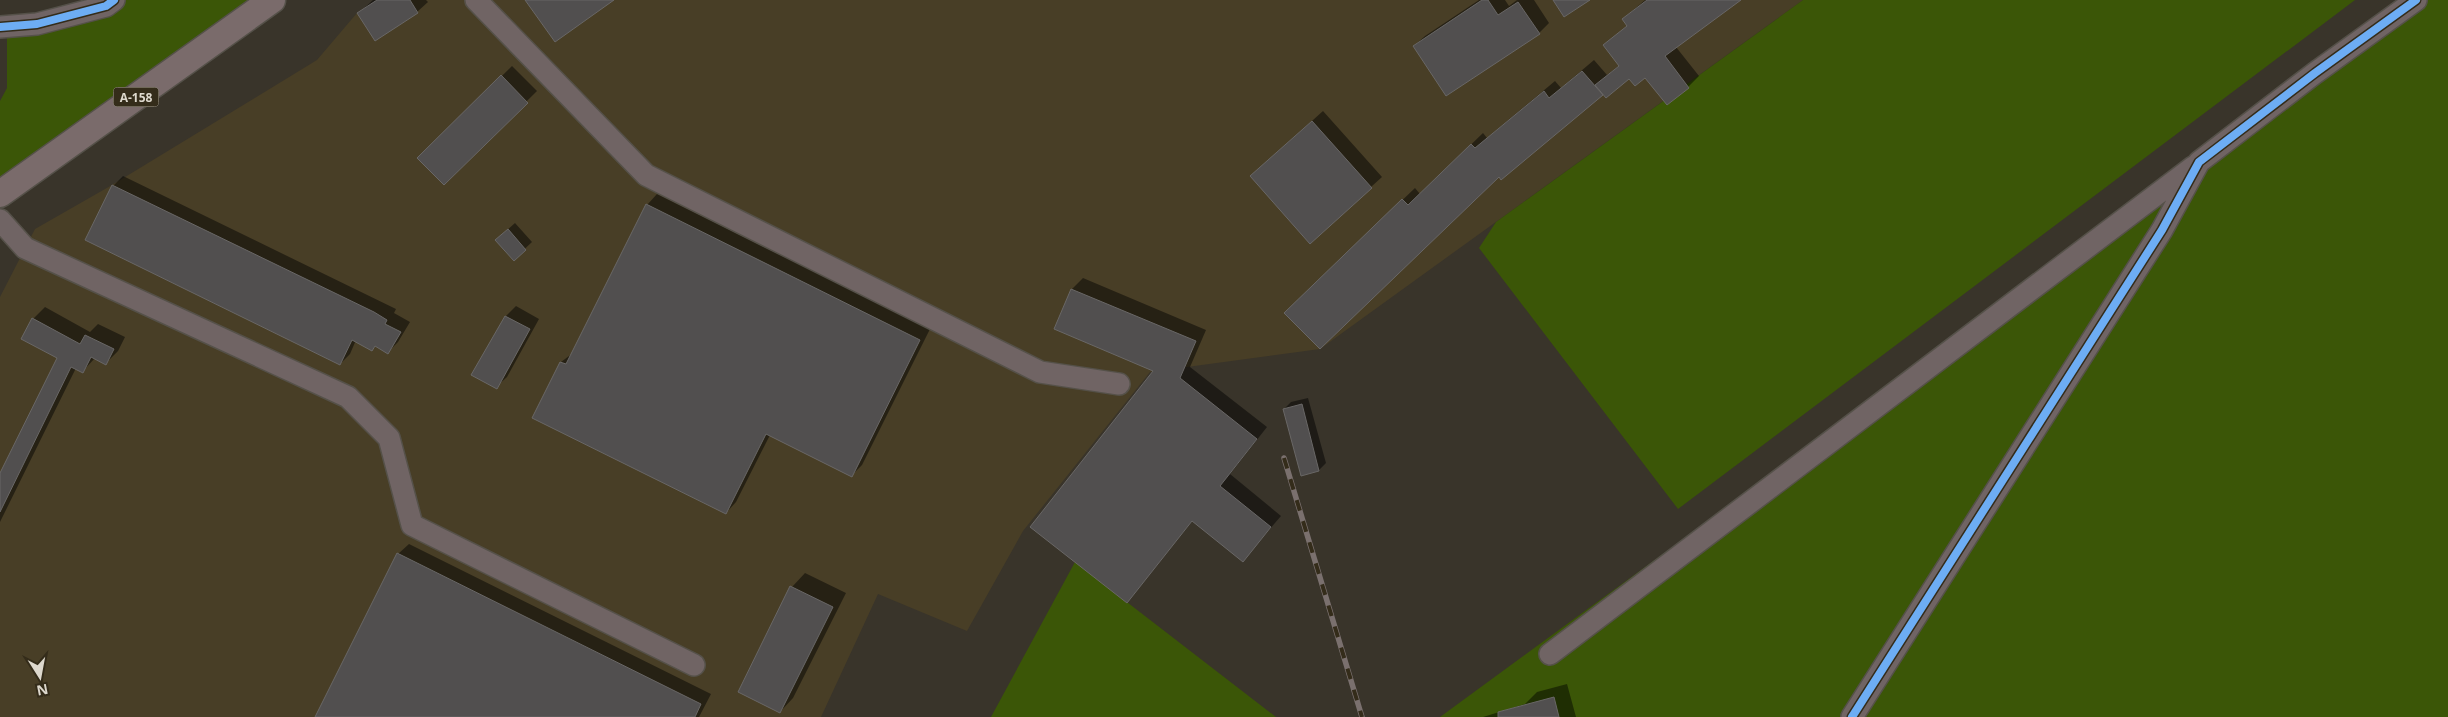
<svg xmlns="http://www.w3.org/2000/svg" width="2448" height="717" font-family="'Open Sans',sans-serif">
<rect width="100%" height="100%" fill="#39342a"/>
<!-- built -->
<path fill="#483e26" d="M377,0H1803L1320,349L1150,372L1023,531L967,631L878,594L821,717H0V297L35,229L112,185L317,60L357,13Z"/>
<!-- green -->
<path fill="#3b5607" d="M114,0H272L0,194V101L7,88V27Z
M1803,0H2355L1678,509L1479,248L1496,222Z
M2416,0H2448V717H1440L2199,162Z
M1075,562L1276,717H991Z"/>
<!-- shadow -->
<path fill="#0007" d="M373,0H426L428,2L417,12L359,13Z
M1479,0H1505L1509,6L1517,0H1534L1549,23L1539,33L1414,46L1425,36Z
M1645,0H1739L1676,47L1699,76L1688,87L1667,103L1645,76L1630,77L1603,93L1501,178L1499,175L1297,301L1415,188L1420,194L1483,133L1487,138L1555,81L1561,88L1594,60L1607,75L1620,65L1605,45L1628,25L1623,19Z
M512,66L537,91L444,183L419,158Z
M1323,111L1382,177L1310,242L1262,166Z
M123,176L396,309L394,313L410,322L398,342L388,352L376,346L372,349L356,340L350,354L340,364L113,186Z
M657,194L930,329L862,465L852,475L770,435L736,502L726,513L533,417L561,362L573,353L647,205Z
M515,223L532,242L514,259L504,233Z
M1083,278L1206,330L1190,367L1267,427L1230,474L1281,516L1243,560L1193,520L1126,602L1155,370L1055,328L1072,289Z
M516,306L539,319L507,377L496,387L506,316Z
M45,307L90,332L98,324L125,337L118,351L106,363L95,358L83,371L76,368L0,522V476L58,357L33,319Z
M1308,398L1326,463L1319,470L1302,474L1284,409L1291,402Z
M409,544L711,694L699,717H317L398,554Z
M805,573L846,593L793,698L780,712L739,692L792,587Z
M1567,684L1576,717H1483L1525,704L1537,692Z"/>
<!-- building -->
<path fill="#514f4f" stroke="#696766" d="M377,0H410L418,13L375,41L357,13Z
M525,0H614L555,42Z
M1482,0H1488L1498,15L1518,2L1540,34L1446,96L1413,46Z
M1553,0H1590L1564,17Z
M1647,0H1741L1665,56L1689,88L1667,105L1645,78L1635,86L1629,79L1606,98L1595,85L1619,66L1603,45L1627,26L1622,19Z
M1582,71L1603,95L1501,180L1499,177L1320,349L1284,313L1402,199L1408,205L1471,144L1475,148L1544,91L1549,98Z
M501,75L528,103L444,185L417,158Z
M1312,121L1372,188L1310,244L1250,176Z
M112,185L374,312L387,320L385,324L401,332L388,354L375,346L372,351L352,340L340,365L85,240Z
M646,204L920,340L852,477L766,434L726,514L532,418L560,362L566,364Z
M508,229L526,250L514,261L495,240Z
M1071,289L1196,341L1180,378L1257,439L1220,486L1271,527L1243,562L1192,521L1127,603L1030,527L1153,371L1054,329Z
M505,316L530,329L497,389L471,375Z
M32,318L80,344L85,335L114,349L106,365L91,357L83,373L71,367L0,512V473L57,358L21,339Z
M1302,404L1319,471L1301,476L1283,409Z
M397,553L701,704L695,717H315Z
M790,586L833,607L780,713L738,692Z
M1554,697L1559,717H1498V712Z"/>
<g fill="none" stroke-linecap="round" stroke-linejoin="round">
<!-- minor casing -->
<g stroke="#555149" stroke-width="24">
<path id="minor" d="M476,0L646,175L1040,372L1119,384
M0,27L37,24L106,6L114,0
M0,220L25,248L348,397L389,438L412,525L694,665
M1550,654L2193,167
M1852,717L2162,230L2199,162L2315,73L2416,0"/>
</g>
<!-- major casing -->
<g stroke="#555149" stroke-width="29">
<path id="major" d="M0,194L272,0"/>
</g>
<!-- minor -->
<use href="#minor" stroke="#706464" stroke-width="21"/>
<!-- major -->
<use href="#major" stroke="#7a6b6b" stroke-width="26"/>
<!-- rail casing -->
<g stroke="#7a706e" stroke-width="5.5">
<path id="rail" d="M1284,458L1362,717"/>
</g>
<!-- rail -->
<use href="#rail" stroke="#342c1a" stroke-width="4" stroke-dasharray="11" stroke-linecap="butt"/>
<!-- cycleway casing -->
<g stroke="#342c1a" stroke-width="11">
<path id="cycleway" d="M0,27L37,24L106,6L114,0
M1852,717L2162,230L2199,162L2315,73L2416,0"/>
</g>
<!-- cycleway -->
<use href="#cycleway" stroke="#6dadf4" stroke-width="8"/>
</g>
<g text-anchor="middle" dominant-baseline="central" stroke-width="4.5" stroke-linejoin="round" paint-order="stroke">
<!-- shield labels -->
<rect fill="#342c1a" stroke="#aaa497" stroke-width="1" x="113.5" y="87.5" width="45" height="19" rx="4"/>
<g font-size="12" font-weight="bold" fill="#ddd8cd">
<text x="136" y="97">А-158</text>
</g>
</g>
<!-- north arrow -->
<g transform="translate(40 677) rotate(169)" stroke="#342c1a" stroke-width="4" paint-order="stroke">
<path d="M0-4L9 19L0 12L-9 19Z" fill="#ddd8cd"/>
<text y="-8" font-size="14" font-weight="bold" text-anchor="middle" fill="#ddd8cd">N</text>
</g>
</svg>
